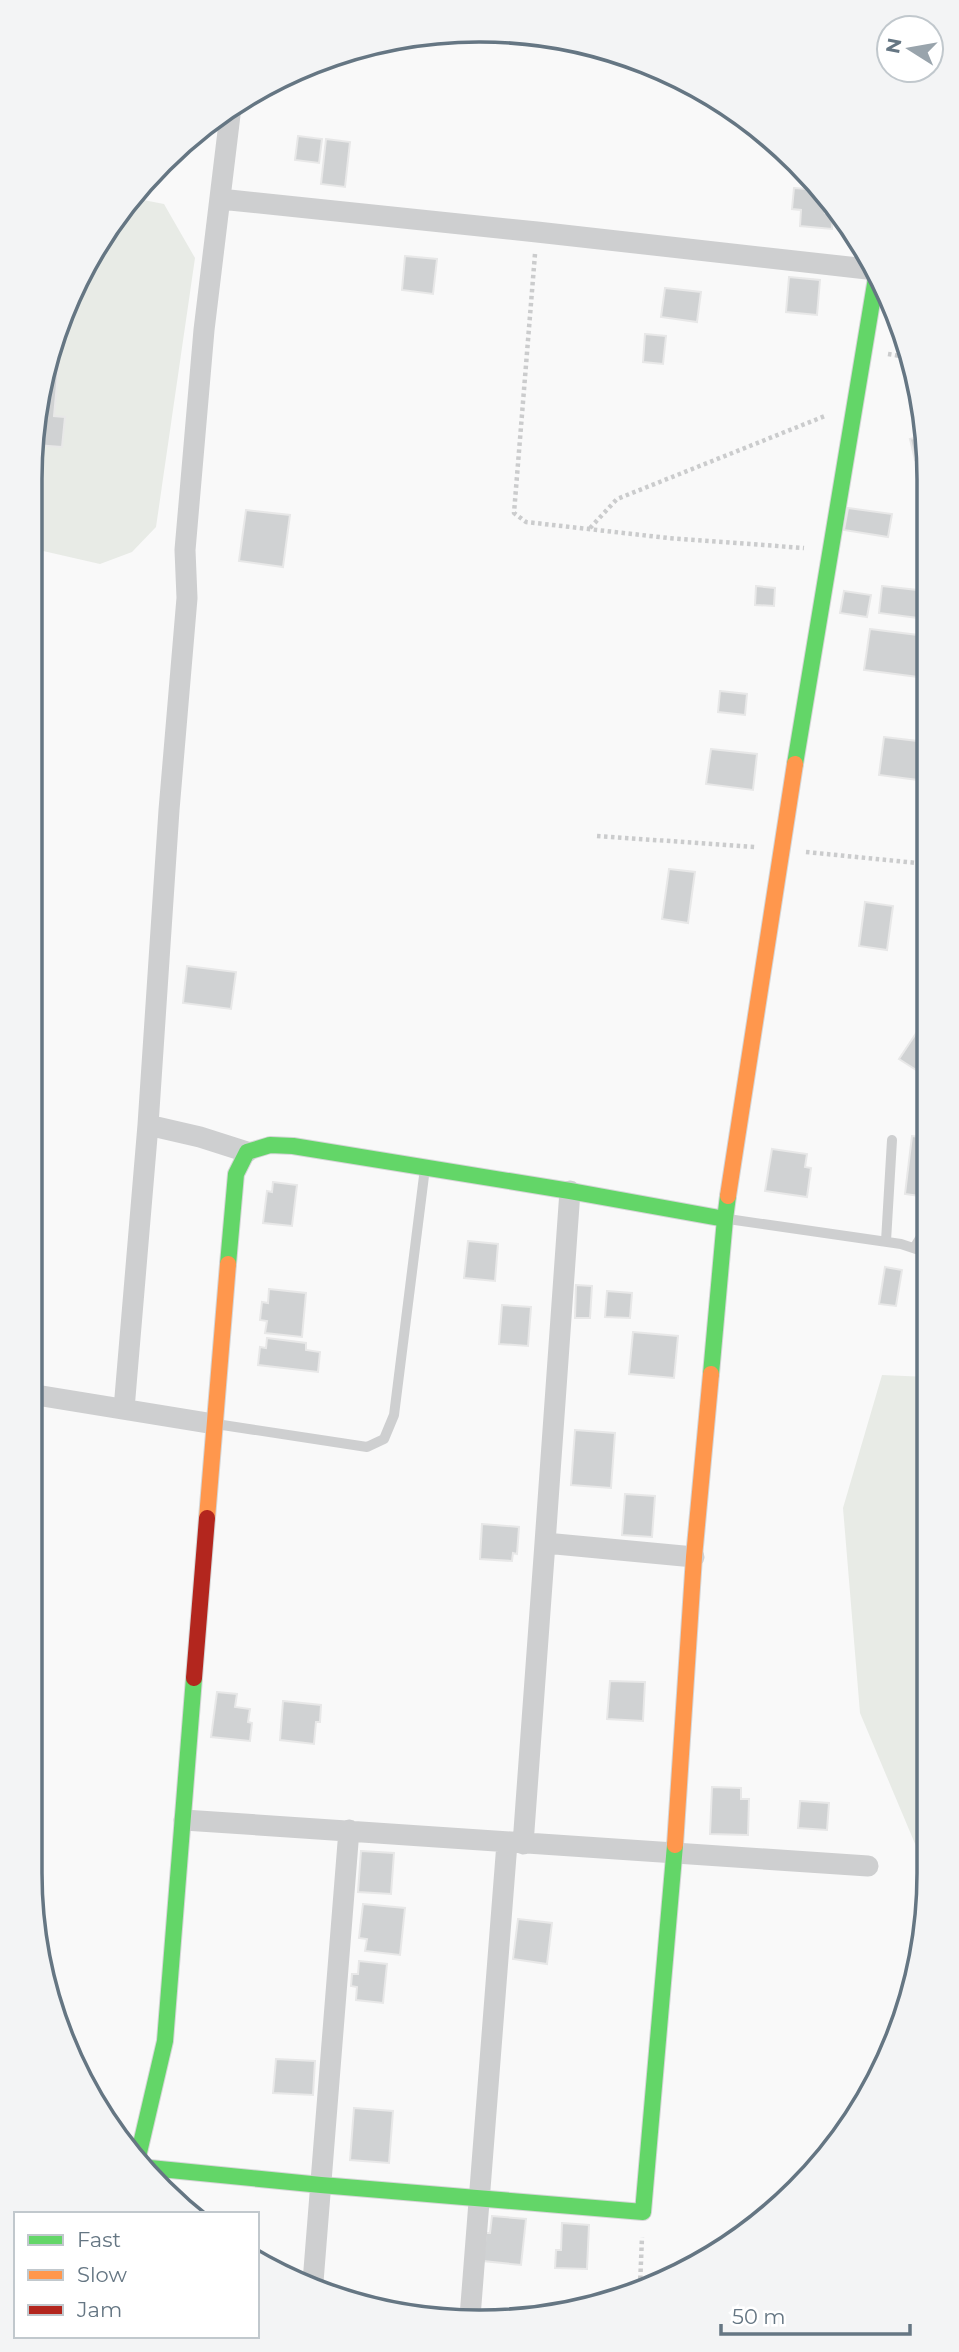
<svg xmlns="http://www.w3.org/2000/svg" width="959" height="2352" font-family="Montserrat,sans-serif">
<rect width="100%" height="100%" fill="#f9f9f9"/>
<!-- green -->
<path fill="#e8ebe6" d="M133,198L164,204L195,258L156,527L132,552L100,564L30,548V480L53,335Z
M882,1375L928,1377L929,1877L860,1713L843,1508Z"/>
<!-- building -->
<path fill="#d0d2d3" stroke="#e8e8e8" stroke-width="2" d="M298,136L322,139L319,163L295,160Z
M326,139L350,142L345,187L321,184Z
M794,188L822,190L827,196L825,213L833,214L832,229L800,226L801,210L792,209Z
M405,256L437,259L433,294L402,290Z
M789,277L820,280L817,315L786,312Z
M665,288L701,292L697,322L661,317Z
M645,334L666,336L663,364L643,362Z
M49,361L59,362L54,416L65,417L62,447L35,445Z
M925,435V458L915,460L910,439Z
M848,508L892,514L888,537L844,530Z
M246,510L290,515L283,567L239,561Z
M756,586L775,588L774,606L755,605Z
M882,586L926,591V619L879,613Z
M844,591L871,595L867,617L840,613Z
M870,629L926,636V678L864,670Z
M720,691L747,694L745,715L718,712Z
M884,737L926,742V781L879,775Z
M711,749L757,754L753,790L706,784Z
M669,869L695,872L688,923L662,919Z
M865,902L893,906L887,950L859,946Z
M187,966L236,972L231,1009L183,1003Z
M927,1017V1077L899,1059Z
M912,1136L927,1138V1197L905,1194Z
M772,1149L807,1154L805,1167L811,1168L807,1197L765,1191Z
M273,1182L297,1185L292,1226L263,1223L267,1191L272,1192Z
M468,1241L498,1244L495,1281L464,1278Z
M885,1267L902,1270L896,1306L879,1304Z
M576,1285L592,1286L590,1318H575Z
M269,1289L306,1293L302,1337L265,1333L267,1321L260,1320L262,1302L268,1303Z
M607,1291L632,1293L630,1318L605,1317Z
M502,1305L531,1307L528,1346L499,1344Z
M633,1332L678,1336L674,1378L629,1374Z
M267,1338L306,1343V1350L320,1352L318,1372L258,1365L260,1347L266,1348Z
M575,1430L615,1433L611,1488L571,1485Z
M625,1494L655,1496L652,1537L622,1535Z
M482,1524L519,1527L517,1554L513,1553L512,1561L480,1559Z
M610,1681L645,1682L643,1721L607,1719Z
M217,1692L237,1694L235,1707L250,1709L248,1722L252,1723L250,1741L211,1737Z
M283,1701L321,1705L320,1722H316L314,1744L280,1740Z
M712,1787L741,1788V1799H749L748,1835L710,1834Z
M800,1801L829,1803L827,1830L798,1828Z
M361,1851L394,1853L391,1894L358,1892Z
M363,1904L405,1908L400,1955L365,1951L367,1939L359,1938Z
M518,1919L552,1923L547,1964L513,1959Z
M359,1961L387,1964L383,2003L356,2000L357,1987L351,1986L352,1974H358Z
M276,2059L315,2061L313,2095L273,2093Z
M354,2108L393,2111L389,2163L350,2160Z
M492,2216L526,2219L521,2265L483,2261L486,2233H490Z
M562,2223L589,2225L587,2269L555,2268L556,2250H561Z"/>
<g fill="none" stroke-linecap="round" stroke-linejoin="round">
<!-- fast casing -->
<g stroke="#d5d6d7" stroke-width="18">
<path id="fast" d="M795,764L877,272
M228,1264L236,1174L247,1152L270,1145L293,1146L570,1191L725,1219L728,1196
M711,1374L725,1219
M137,2161L165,2041L194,1678
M140,2167L321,2185L643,2212L675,1845"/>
</g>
<!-- slow casing -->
<g stroke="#d5d6d7" stroke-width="18">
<path id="slow" d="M728,1196L795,764
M207,1518L228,1264
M675,1845L694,1557L711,1374"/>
</g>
<!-- jam casing -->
<g stroke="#d5d6d7" stroke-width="18">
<path id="jam" d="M194,1678L207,1518"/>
</g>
<!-- path -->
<path stroke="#cbcccd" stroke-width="4.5" stroke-dasharray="3.5 3.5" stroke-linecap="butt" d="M535,254L514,513L526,522L668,538L804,548
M888,354L906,357
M590,528L617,499L825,416
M597,836L755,847
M806,852L927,864
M640,2286L642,2237"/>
<!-- lane -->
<path stroke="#cecfd0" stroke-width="10" d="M728,1219L901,1244L928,1253
M886,1241L892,1140
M914,1248L928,1226
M216,1424L367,1447L384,1439L394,1415L425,1168"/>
<!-- street -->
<path stroke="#cecfd0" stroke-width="21" d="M220,199L537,232L876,270
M148,1125L200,1137L247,1152
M570,1191L545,1543L694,1557
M30,1394L214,1424
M124,1409L148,1125L169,810L187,598L185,550L204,330L230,115
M184,1820L868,1866
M523,1844L545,1543
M313,2282L349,1830
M470,2317L507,1843"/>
<!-- fast -->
<use href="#fast" stroke="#63d668" stroke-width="16"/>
<!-- slow -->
<use href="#slow" stroke="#ff974d" stroke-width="16"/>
<!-- jam -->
<use href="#jam" stroke="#b3261e" stroke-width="16"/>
</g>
<!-- crop -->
<path d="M0 0H959V2352H0ZM479 42H480A437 437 0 0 1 917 479V1873A437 437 0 0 1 480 2310H479A437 437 0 0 1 42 1873V479A437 437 0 0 1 479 42Z" fill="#f3f4f5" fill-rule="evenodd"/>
<path fill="none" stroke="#657683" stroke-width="3.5" d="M479 42H480A437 437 0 0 1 917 479V1873A437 437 0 0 1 480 2310H479A437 437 0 0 1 42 1873V479A437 437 0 0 1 479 42Z"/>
<!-- legend -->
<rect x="14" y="2212" width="245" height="126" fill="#ffffff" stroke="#c1c8cd" stroke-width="2"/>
<rect x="28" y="2235" width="35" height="10" fill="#63d668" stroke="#c1c8cd" stroke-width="2"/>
<text x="77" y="2247" font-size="21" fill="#657683">Fast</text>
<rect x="28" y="2270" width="35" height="10" fill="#ff974d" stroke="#c1c8cd" stroke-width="2"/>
<text x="77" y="2282" font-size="21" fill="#657683">Slow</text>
<rect x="28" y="2305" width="35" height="10" fill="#b3261e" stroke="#c1c8cd" stroke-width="2"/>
<text x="77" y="2317" font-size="21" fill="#657683">Jam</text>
<!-- north arrow -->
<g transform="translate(910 49) rotate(281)"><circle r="33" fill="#ffffff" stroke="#c1c8cd" stroke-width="2"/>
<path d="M0-5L12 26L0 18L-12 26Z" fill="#99a4ac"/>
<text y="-10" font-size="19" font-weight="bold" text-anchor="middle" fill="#657683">N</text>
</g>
<!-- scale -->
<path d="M721 2324v10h189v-10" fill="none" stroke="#657683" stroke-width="3.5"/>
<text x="732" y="2324" font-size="21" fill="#657683" stroke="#ffffff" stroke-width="5" paint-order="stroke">50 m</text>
</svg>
